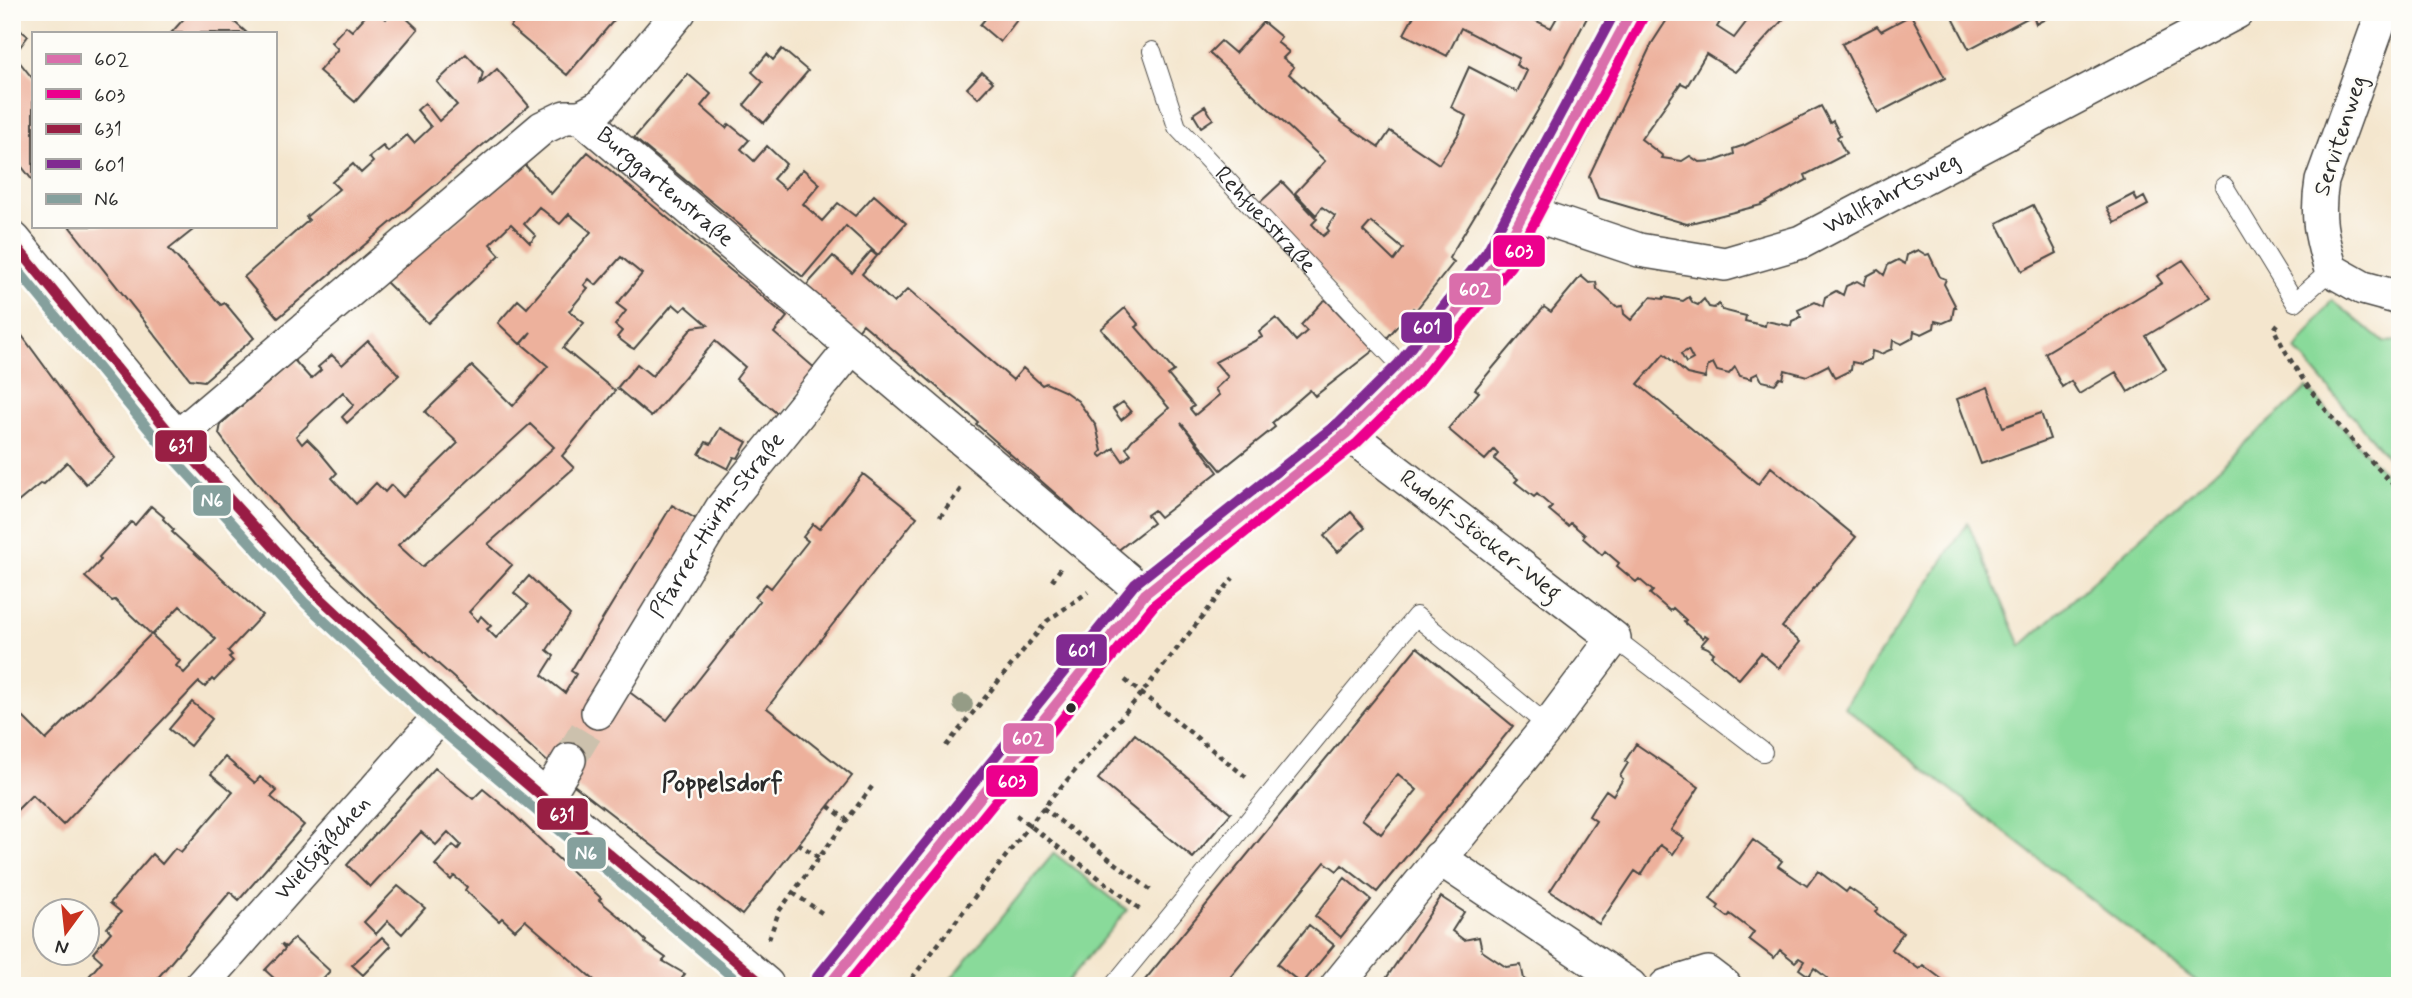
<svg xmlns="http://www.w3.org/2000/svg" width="2412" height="998" font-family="Mynerve,sans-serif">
<rect width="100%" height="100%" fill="#fdfcf7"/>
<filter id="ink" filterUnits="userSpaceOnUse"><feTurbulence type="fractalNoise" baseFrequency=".0143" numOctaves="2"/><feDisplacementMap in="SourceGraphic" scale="14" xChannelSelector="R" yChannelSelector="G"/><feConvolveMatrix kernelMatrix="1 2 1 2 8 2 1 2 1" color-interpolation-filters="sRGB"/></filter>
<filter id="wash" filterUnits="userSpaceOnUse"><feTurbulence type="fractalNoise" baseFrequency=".00686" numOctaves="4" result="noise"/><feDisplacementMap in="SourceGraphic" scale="28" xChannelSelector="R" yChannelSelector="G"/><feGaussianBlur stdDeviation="1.57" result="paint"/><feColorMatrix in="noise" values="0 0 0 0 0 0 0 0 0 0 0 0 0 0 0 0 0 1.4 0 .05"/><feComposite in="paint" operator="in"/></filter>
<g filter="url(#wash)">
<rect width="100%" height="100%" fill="#f4e6ce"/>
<!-- green -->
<path fill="#89da9a" stroke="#5a8262" stroke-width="2" d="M2332,300L2384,342L2400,341V472L2296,350Z
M2307,388L2400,491V986H2202L1844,707L1968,523L2021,646Z
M1054,853L1127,910L1064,986H945Z"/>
<g id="blocks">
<!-- building -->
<path fill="#edb19c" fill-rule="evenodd" d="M196,12H223L247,33H171L188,14L192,17Z
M369,12H377L386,19L392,12H400L418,29L355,102L319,71L338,49L331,42L346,26L352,31Z
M522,12H621L567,75L510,27Z
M991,12H1015L1020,16L1000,42L980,25Z
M1416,12H1518L1551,28L1560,12H1590L1541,105L1449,258L1454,262L1416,310L1413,308L1387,338L1257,205L1282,182L1317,219L1312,224L1323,236L1329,231L1327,228L1335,216L1322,207L1316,215L1295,193L1325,161L1209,53L1221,41L1235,53L1263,22L1281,37L1277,42L1289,52L1283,58L1294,67L1289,74L1343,123L1379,147L1390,131L1439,164L1459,133L1466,116L1451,107L1469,67L1517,92L1527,71L1516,65L1519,58L1461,28L1447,56L1404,34ZM1371,222L1403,249L1394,261L1363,231Z
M1672,12H1726L1717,27L1734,38L1754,12H1790L1735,72L1706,54L1687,86L1681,83L1641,139L1663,156L1662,158L1682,161L1690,156L1699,162L1715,161L1734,154L1733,149L1745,145L1821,106L1830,123L1833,121L1840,135L1837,137L1846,154L1805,175L1807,180L1761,205L1687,224L1598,198L1589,176L1652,43Z
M1950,12H2058L2036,24L2033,15L1969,49Z
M1911,15L1945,78L1878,113L1842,44L1877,26L1881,31Z
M12,24L28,36L14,55L33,79V181L12,154Z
M782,49L808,71L764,123L744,105L763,82L752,72L767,54L773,60Z
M466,54L483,72L480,84L497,69L529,106L278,318L244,277L309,220L306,217L339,189L332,182L353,164L361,173L373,162L369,157L383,146L388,152L407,135L414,143L431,127L417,110L425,103L439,121L457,105L437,82Z
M982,72L993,82L978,98L967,88Z
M688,74L711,94L701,106L726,128L729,124L749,140L741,149L754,161L767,146L786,164L773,179L785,189L803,169L820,184L803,204L822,221L838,203L855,216L874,195L906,223L878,255L846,226L803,277L634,138Z
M1205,106L1213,119L1201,127L1193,114Z
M588,152L787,317L774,333L817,370L779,415L736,379L745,367L715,341L651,417L617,388L637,364L652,376L693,327L708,325L686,306L681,311L673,304L634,349L630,347L617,337L622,331L615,325L626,311L617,304L642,274L621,257L596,285L589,279L584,285L588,288L569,311L584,323L563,348L615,391L562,456L574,468L488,544L512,565L469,612L478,621L481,616L491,626L487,629L496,638L528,605L514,593L529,576L570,615L547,650L554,656L542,675L565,693L576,674L571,671L672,505L696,519L628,691L667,720L760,601L755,597L766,584L771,588L808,541L803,537L813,524L819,529L863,474L917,517L767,708L852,776L742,915L570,782L427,654L297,530L238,460L219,434L221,424L294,360L311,379L321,370L318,367L332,355L342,365L368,341L399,375L347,423L342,417L354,405L343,392L296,436L302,444L307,439L318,450L337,473L332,478L356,504L376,483L385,492L391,485L403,497L458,443L425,412L472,366L513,406L548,366L522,344L531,332L520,344L498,323L518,300L527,308L591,232L569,214L560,224L539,207L524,224L536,236L530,243L511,224L490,244L500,255L428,323L385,281L525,165L551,194ZM530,424L554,447L422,567L398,545Z
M2134,194L2137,201L2144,197L2148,205L2115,223L2107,208Z
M2033,205L2057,253L2022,271L1997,223Z
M69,226H198L169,249L221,305L225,303L254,338L204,381L190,379Z
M1918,250L1926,255L1929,254L1940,277L1946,279L1944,284L1956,307H1954L1952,319L1943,323L1935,321L1934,328L1922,334L1914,331L1913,338L1902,344L1893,340L1892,349L1881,354L1872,351L1871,359L1861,364L1852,362L1851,370L1835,378L1828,365L1807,376L1785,370L1783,379L1780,378L1775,384L1762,381L1758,373L1752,376V379L1740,376L1735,367L1729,374L1717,371L1713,363L1708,366L1705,378L1687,374L1664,354L1638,384L1758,484L1771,467L1856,537L1782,627L1800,642L1779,668L1761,653L1739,679L1711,656L1714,653L1708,648L1701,645L1708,637L1705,635L1703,638L1684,622L1686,620L1673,608L1670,611L1650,594L1653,591L1639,579L1636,582L1617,566L1619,563L1605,551L1602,555L1583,538L1585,535L1571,523L1568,526L1549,510L1552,507L1537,494L1534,497L1515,482L1518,479L1494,459L1498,454L1494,450L1485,460L1448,429L1479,392L1475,389L1544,307L1551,312L1581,276L1589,283L1596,282L1597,289L1616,307L1623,306L1624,314L1631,320L1651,297L1663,299L1664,297L1683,301L1689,297L1693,303L1698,305L1704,299L1709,307L1714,308L1719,304L1722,310L1746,316L1745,321L1765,326L1766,321L1791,326L1792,321L1801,317L1798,310L1815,302L1823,306L1825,297L1836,291L1843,295L1846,286L1857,281L1864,285L1867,276L1878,270L1884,275L1888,265L1898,260L1905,264L1907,255ZM1688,350L1693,359L1686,363L1681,354Z
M871,251L877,256L862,274L894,303L908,289L1013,380L1023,368L1042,385L1046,383L1064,391L1078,401L1096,426L1102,451L1099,454L1102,457L1114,448L1123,461L1131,454L1126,448L1132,440L1169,408L1101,329L1125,308L1139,325L1136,327L1174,371L1168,375L1194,406L1190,409L1195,415L1219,395L1215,389L1228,377L1215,362L1262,337L1259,332L1276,318L1296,341L1307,331L1301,325L1323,301L1326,300L1374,350L1315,396L1310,390L1272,423L1275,427L1221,470L1181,423L1218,472L1160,517L1154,510L1147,515L1153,523L1112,555L1073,509L976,424L978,422L863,324L856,333L804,288L833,256L852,273Z
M2183,260L2211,297L2146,336L2166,369L2128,392L2116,372L2079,394L2071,381L2062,387L2045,353L2162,283L2157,276Z
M12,322L95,435L115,458L86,484L67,462L44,484L41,483L12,507Z
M1988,387L2003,427L2041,413L2050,439L1981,464L1957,399Z
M1123,402L1131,412L1121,420L1113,409Z
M720,428L747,442L738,458L734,457L728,469L699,454L706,442L711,444Z
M151,506L164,517L163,519L174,530L172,532L262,615L228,651L232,655L229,657L233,661L214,681L212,679L205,687L199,682L196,685L63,825L32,795L12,815V706L46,740L151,634L115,600L112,601L85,577L101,560L99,557L131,522L135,525ZM180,606L216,639L184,673L176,666L180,661L152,635Z
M1351,512L1365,528L1338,552L1324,536Z
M1417,647L1513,726L1443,812L1377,892L1342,865L1337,871L1325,862L1223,986H1140ZM1398,774L1417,790L1381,834L1362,819Z
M192,702L212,719L190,746L169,729Z
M1135,734L1231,813L1193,858L1098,779Z
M1636,744L1699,787L1671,830L1684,838L1673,854L1660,845L1641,875L1635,871L1599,924L1550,891L1596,821L1589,816L1597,803L1606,790L1613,795L1623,779L1620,776L1628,763L1625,761Z
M225,757L255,783L260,777L277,791L271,797L304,825L239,900L230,892L151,986H89L84,982L102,961L93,953L111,932L107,928L121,912L110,903L152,854L162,864L175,848L181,852L233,792L211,774Z
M435,768L473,799L483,789L511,812L552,851L551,852L601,898L599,900L628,924L646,941L645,943L666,958L663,961L685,974L682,978L691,986H601L525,920L515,930L502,918L499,921L465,890L467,887L454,876L451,880L435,865L453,845L458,849L461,845L448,832L436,845L421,832L370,887L347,865Z
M1753,840L1782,861L1778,866L1807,886L1818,871L1846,892L1849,888L1878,908L1875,912L1903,933L1891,949L1919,969L1923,965L1951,986H1828L1824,983L1827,978L1814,968L1809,976L1799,969L1804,961L1799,958L1795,962L1780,950L1774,958L1749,939L1754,932L1730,914L1728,917L1717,909L1719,906L1710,899Z
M1345,878L1371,900L1341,937L1315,916Z
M398,886L425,908L402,934L388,921L376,934L364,922Z
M1441,897L1464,912L1452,931L1464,940L1479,937L1482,951L1506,967L1521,965L1524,979L1533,986H1424L1418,981L1415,986H1381Z
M1309,925L1334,945L1302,984L1277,964Z
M382,937L391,946L363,975L352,965Z
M294,938L330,971L316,986H271L276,980L265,970L285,949L281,944L286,947Z"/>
</g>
</g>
<g filter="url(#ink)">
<use href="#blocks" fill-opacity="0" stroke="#494743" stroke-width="2"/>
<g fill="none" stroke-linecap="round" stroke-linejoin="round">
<!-- street-tunnel -->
<path stroke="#ccc1ad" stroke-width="33" stroke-dasharray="33 17" stroke-linecap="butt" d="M569,760L598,712"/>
<!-- lane casing -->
<g stroke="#494743" stroke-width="20">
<g id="lane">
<path id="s1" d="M1152,51L1177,127L1408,373"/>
<path d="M2224,186L2295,302L2331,270"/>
<path d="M1614,638L1763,752"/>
<path d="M1113,986L1416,616L1548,726"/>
</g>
</g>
<!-- street casing -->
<g stroke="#494743" stroke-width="36">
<g id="street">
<path d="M2383,12L2322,181C2316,216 2321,237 2331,270L2363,288L2400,298"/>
<path d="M581,117L600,107L679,12"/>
<path id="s2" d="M1526,212L1639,250L1725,264L1801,242L2237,12"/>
<path id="s3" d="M175,439L542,128L565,117H581L1145,594"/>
<path id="s4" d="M598,712L722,508L852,347"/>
<path d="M545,800L569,760"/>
<path d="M1439,858L1630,986"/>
<path id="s5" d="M201,986L443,713"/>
<path d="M1337,986L1548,726L1614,638L1347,433"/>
<path d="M1666,986L1708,973L1725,986"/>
</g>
</g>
<!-- secondary casing -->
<g stroke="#494743" stroke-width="41">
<path id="secondary" d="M12,241L175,439L315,593L443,713L765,986
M828,986L1145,594L1347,433L1408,373L1499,259L1533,199L1631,12"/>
</g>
<!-- path -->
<path stroke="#494743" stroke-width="4.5" stroke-dasharray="5 5" stroke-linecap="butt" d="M1147,12L1148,22
M2278,324L2274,329C2306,396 2350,438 2400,492
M940,517L962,487
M1052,581L1061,568
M1125,680L1246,777
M946,746L1047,621L1088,592
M828,806L847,820
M1043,808L1153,892
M1016,815L1140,909
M798,843L819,858
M793,893L822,913
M769,939L779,911L874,784
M906,986L1043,808L1142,693L1233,578"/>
<!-- lane -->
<use href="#lane" stroke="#fff" stroke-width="18"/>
<!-- street -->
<use href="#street" stroke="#fff" stroke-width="33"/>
<!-- secondary -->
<use href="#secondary" stroke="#fff" stroke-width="38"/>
<!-- bus-1 casing -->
<g stroke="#fdfcf7" stroke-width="16">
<path id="bus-1" d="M828,986L1145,594L1347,433L1408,373L1499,259L1631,12"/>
</g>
<!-- bus-2 casing -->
<g stroke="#fdfcf7" stroke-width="16">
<path id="bus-2" d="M846,986L1155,604L1356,444L1419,382L1511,266L1643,18"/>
</g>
<!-- bus-3 casing -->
<g stroke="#fdfcf7" stroke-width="16">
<path id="bus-3" d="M12,241L175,439L315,593L443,713L765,986"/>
</g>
<!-- bus-4 casing -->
<g stroke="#fdfcf7" stroke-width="16">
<path id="bus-4" d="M817,977L1135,584L1338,423L1398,364L1487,251L1615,12"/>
</g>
<!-- bus-5 casing -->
<g stroke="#fdfcf7" stroke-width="16">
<path id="bus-5" d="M12,263L164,448L305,603L434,724L743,986"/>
</g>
<!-- bus-1 -->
<use href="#bus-1" stroke="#da6eab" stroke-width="10"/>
<!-- bus-2 -->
<use href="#bus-2" stroke="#ec008d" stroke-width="10"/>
<!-- bus-3 -->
<use href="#bus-3" stroke="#991f44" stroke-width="10"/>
<!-- bus-4 -->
<use href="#bus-4" stroke="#812a91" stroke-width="10"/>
<!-- bus-5 -->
<use href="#bus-5" stroke="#85a09d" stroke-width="10"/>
</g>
<!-- trees -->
<circle fill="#959c86" cx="963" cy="704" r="10"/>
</g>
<!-- markers -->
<circle fill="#2b2b2b" stroke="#fdfcf7" stroke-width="2.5" cx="1071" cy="708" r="6"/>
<g text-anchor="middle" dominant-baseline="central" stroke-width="5" stroke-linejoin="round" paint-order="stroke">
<!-- street labels -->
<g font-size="23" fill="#2b2b2b" stroke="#fdfcf7">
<text transform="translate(2341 136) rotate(-72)">Servitenweg</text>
<text stroke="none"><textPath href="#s3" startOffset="632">Burggartenstraße</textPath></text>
<text stroke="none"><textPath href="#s2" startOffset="388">Wallfahrtsweg</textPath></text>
<text stroke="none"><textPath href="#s1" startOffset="208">Rehfuesstraße</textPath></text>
<text stroke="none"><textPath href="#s4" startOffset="222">Pfarrer-Hürth-Straße</textPath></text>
<text transform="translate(1480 536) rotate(38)">Rudolf-Stöcker-Weg</text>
<text stroke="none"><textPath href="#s5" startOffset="184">Wielsgäßchen</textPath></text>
</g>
<!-- quarter labels -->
<g font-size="26" font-weight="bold" fill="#2b2b2b" stroke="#fdfcf7">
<text x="722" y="784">Poppelsdorf</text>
</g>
</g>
<g stroke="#fdfcf7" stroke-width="2.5">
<rect x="1492" y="234" width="54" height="34" rx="7" fill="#ec008d"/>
<rect x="1448" y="272" width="54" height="34" rx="7" fill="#da6eab"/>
<rect x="1400" y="311" width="53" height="33" rx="7" fill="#812a91"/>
<rect x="154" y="429" width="54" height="34" rx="7" fill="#991f44"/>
<rect x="192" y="484" width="40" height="33" rx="7" fill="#85a09d"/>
<rect x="1055" y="633" width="53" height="34" rx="7" fill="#812a91"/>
<rect x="1002" y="722" width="53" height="33" rx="7" fill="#da6eab"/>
<rect x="985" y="764" width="54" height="34" rx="7" fill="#ec008d"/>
<rect x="536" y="797" width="53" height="34" rx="7" fill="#991f44"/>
<rect x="566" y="836" width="41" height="34" rx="7" fill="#85a09d"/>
</g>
<g font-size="19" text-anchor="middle" font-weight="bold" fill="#fff">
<text x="1519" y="258">603</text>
<text x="1475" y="296">602</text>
<text x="1427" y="334">601</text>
<text x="181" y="452">631</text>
<text x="212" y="507">N6</text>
<text x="1082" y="657">601</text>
<text x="1028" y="745">602</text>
<text x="1012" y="788">603</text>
<text x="562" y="821">631</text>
<text x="586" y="860">N6</text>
</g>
<!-- margin -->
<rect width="2412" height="998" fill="none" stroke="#fdfcf7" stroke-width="42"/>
<!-- legend -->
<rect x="32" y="32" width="245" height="196" fill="#fdfcf7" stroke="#a9a8a5" stroke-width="2"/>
<rect x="46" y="54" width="35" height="10" fill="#da6eab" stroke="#a9a8a5" stroke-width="2"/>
<text x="94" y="66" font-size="21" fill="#2b2b2b">602</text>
<rect x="46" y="89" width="35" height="10" fill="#ec008d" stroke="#a9a8a5" stroke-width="2"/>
<text x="94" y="102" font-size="21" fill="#2b2b2b">603</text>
<rect x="46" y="124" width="35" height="10" fill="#991f44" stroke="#a9a8a5" stroke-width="2"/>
<text x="94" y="136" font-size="21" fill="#2b2b2b">631</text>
<rect x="46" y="159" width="35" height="10" fill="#812a91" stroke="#a9a8a5" stroke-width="2"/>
<text x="94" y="172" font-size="21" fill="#2b2b2b">601</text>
<rect x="46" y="194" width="35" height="10" fill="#85a09d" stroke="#a9a8a5" stroke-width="2"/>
<text x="94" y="206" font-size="21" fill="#2b2b2b">N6</text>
<!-- north arrow -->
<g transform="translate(66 932) rotate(195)"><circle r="33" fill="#fdfcf7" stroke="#a9a8a5" stroke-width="2"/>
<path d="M0-5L12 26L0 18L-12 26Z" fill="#c8321e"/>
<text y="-10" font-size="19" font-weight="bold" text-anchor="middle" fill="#2b2b2b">N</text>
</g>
</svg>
